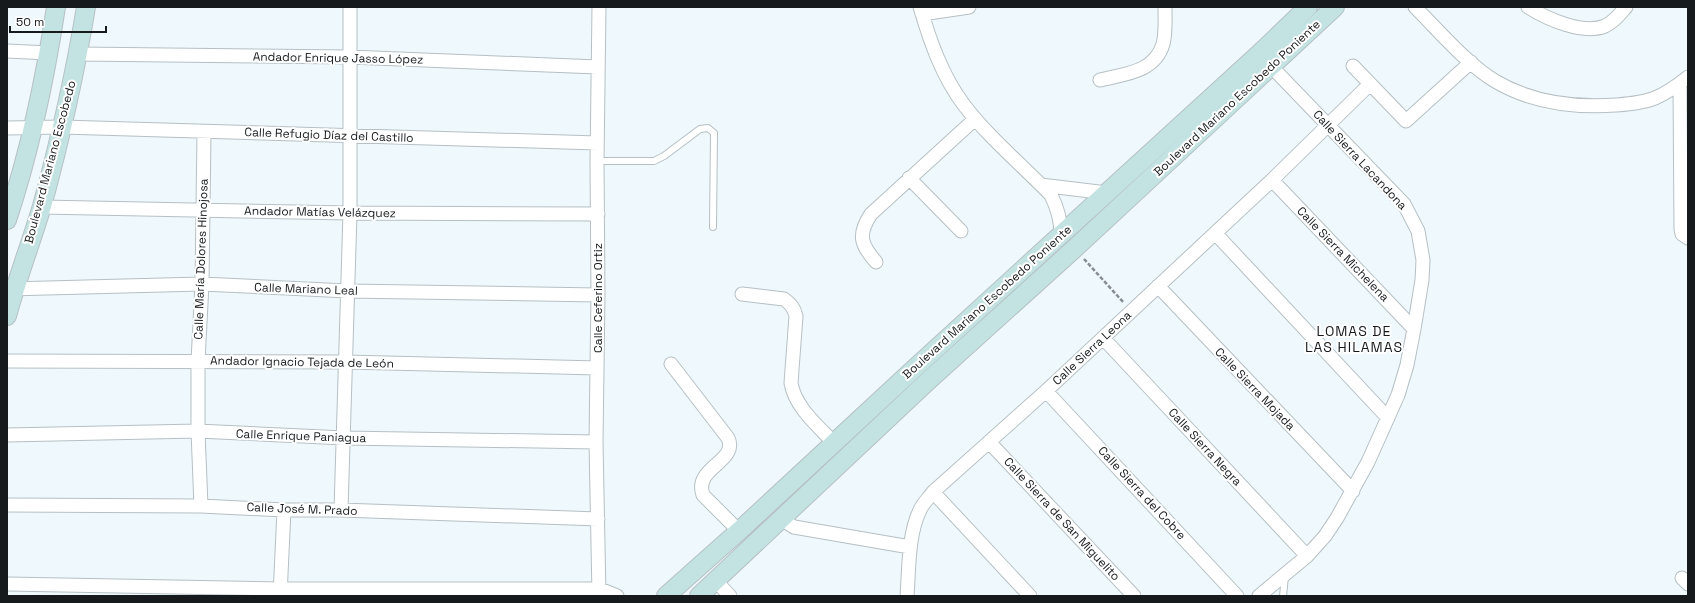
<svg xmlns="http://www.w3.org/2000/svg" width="1695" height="603" font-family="'Space Grotesk',sans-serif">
<rect width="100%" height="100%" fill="#eef8fd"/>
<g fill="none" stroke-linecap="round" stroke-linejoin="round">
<!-- lane casing -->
<g stroke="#b6c0c4" stroke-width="8">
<path id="lane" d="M597,161H654L664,156L700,129L708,128L714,133L713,227
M1283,596L1285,576"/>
</g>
<!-- street casing -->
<g stroke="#b6c0c4" stroke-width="15">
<path id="street" d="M599,7L597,161L598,295L596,442L599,596
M920,7C930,41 942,76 964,105C989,138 1022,165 1051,195C1058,209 1061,220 1061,235
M1415,7C1438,30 1468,65 1495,81C1532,103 1574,108 1616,105C1629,104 1643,103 1655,98C1667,93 1678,85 1688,77
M1528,7C1547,19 1583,35 1605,26C1614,22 1620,14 1626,7
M922,14L969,7
M7,51L49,53
M78,54L350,57L598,67
M1353,66L1406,121L1471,62
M1100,80C1125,74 1155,72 1163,44C1166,33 1165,19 1165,7
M1680,88L1681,229L1682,234L1688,238
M7,128L62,127L597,143
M909,178L961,231
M1272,180L1414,329
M1041,185L1107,193
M41,207L350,213L598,214
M1215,233L1388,418
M876,262C861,245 857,235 871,214L975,119
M1158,286L1353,491
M8,289L202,284L348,291L598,295
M742,294L784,299C791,304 794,308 796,316L791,383C795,407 817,425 834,443
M1103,338L1307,556
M7,361L346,362L597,368
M671,364L728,438C739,462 693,467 703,495L739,531
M1046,391L1237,596
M7,435L198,431L344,438L596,442
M990,443L1134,596
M933,492L1030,596
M7,505L201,506L284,510H341L598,519
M201,506L198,431V361L202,284L204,132
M341,510L350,213V7
M781,519L794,527L910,547
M1682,578L1688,584
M716,581L730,596
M7,584L280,589H600L617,596
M280,596L284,510
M907,596C909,570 908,534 920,510C923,503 929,498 933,492L1046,391L1272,180L1370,84
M1259,596L1307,556L1325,536L1337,518L1368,462L1398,395L1407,365L1414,329L1422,280L1423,260L1418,231L1404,204L1265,60"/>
</g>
<!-- secondary casing -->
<g stroke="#b6c0c4" stroke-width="20">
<path id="secondary" d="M7,220C30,151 45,79 56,7
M7,316C17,279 31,243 42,206C60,140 75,74 86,7
M666,596L739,531L916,367L1259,54L1308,7
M699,596L929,380L1074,249L1335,7"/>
</g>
<!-- path -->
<path stroke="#878d91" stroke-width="2.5" stroke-dasharray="4 2" stroke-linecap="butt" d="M1084,259L1124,303"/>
<!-- lane -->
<use href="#lane" stroke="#fff" stroke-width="6"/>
<!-- street -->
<use href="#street" stroke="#fff" stroke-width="13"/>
<!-- secondary -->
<use href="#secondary" stroke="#c3e3e2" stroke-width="18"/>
</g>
<g text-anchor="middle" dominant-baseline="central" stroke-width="4" stroke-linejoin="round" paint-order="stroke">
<!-- street labels -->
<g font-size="12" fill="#171a1c" stroke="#fff">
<text transform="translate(338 58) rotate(1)">Andador Enrique Jasso López</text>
<text transform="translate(1237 98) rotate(-43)">Boulevard Mariano Escobedo Poniente</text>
<text transform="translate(329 135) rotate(2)">Calle Refugio Díaz del Castillo</text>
<text transform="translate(1360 160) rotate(47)">Calle Sierra Lacandona</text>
<text transform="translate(50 162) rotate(-75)">Boulevard Mariano Escobedo</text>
<text transform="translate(320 212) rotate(1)">Andador Matías Velázquez</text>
<text transform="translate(1343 254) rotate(46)">Calle Sierra Michelena</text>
<text transform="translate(201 259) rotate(-88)">Calle María Dolores Hinojosa</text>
<text transform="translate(306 289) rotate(2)">Calle Mariano Leal</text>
<text transform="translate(598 298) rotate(-90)">Calle Ceferino Ortiz</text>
<text transform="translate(987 302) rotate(-42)">Boulevard Mariano Escobedo Poniente</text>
<text transform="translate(1092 348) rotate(-43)">Calle Sierra Leona</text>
<text transform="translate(302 362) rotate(1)">Andador Ignacio Tejada de León</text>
<text transform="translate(1255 389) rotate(46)">Calle Sierra Mojada</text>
<text transform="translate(301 436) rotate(2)">Calle Enrique Paniagua</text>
<text transform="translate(1205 447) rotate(47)">Calle Sierra Negra</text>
<text transform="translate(1142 493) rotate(47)">Calle Sierra del Cobre</text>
<text transform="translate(302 509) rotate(2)">Calle José M. Prado</text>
<text transform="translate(1062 519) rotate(47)">Calle Sierra de San Miguelito</text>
</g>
<!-- quarter labels -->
<g font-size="14" letter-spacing="1" fill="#171a1c" stroke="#fff">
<text x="1354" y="331">LOMAS DE<tspan x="1354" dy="16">LAS HILAMAS</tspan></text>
</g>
</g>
<!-- border -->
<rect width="1695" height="603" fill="none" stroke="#171a1c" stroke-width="16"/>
<!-- scale -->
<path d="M10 26v6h96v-6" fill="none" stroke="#171a1c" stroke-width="2"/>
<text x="16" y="26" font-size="12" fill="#171a1c" stroke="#ffffff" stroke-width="3" paint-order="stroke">50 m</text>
</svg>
